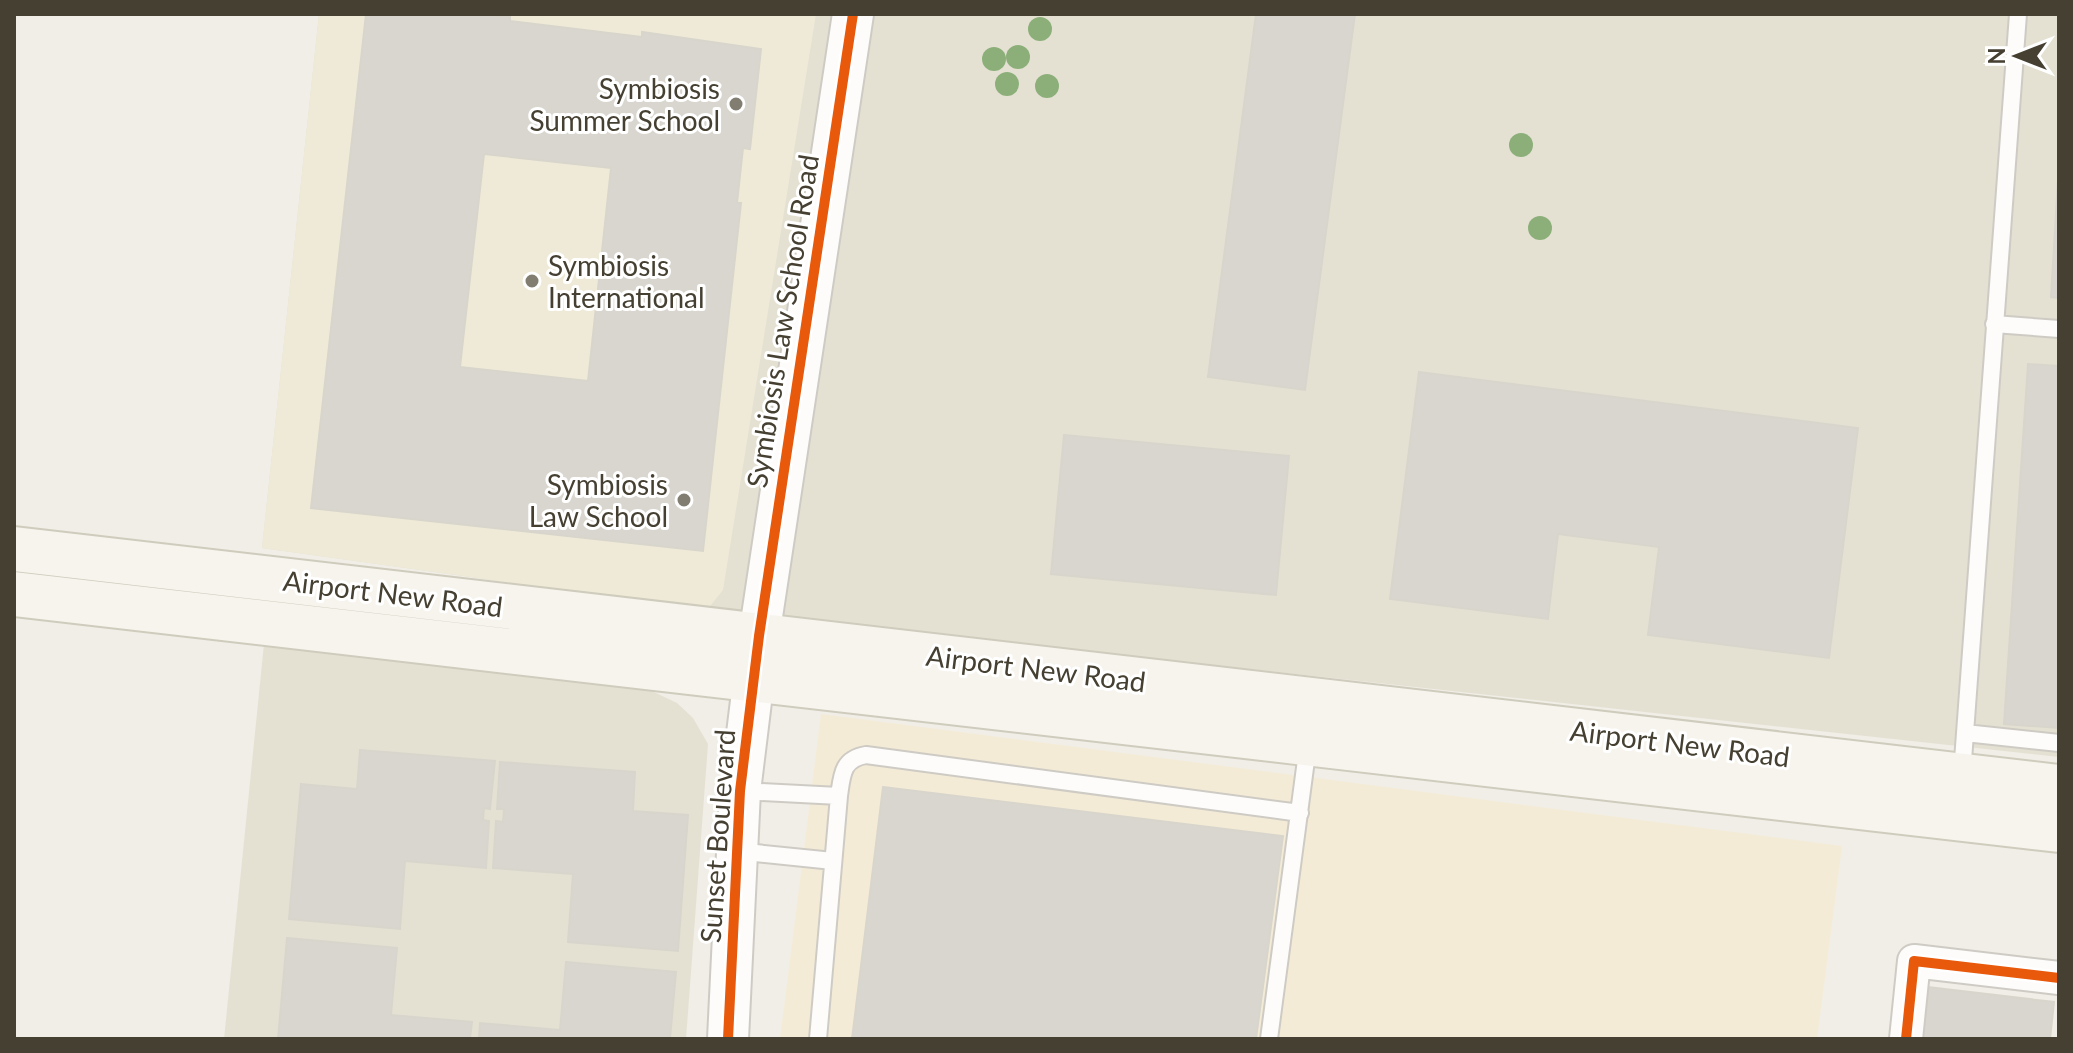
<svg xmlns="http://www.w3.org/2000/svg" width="2073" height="1053" font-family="Lato,sans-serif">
<rect width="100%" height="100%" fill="#f0eee6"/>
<!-- residential -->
<path fill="#e4e1d3" d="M319,14H2059V757L707,610L262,548Z
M264,644L639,685L677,703L693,718L708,744L686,1039H224Z"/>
<!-- commercial -->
<path fill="#f4ebd7" d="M821,714L1842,846L1817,1039H780Z"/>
<!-- education -->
<path fill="#efead7" d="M319,14H816L723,590L707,610L262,548Z"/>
<!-- building -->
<path fill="#d9d6cf" stroke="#d8d5cc" stroke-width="2" fill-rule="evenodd" d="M366,14H479L510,17V21L642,37V32L761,49L750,149L743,148L737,203H741L703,551L311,508ZM484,154L611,168L588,381L460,367Z
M1256,14H1355L1305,390L1208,377Z
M2059,162V298L2051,297Z
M2028,364L2059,366V728L2004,724Z
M1419,372L1858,428L1829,658L1648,635L1659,547L1558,534L1548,619L1390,599Z
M1064,435L1289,456L1276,595L1051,574Z
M360,750L495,761L490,809L484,808L483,820L489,821L486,868L405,861L400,929L289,919L301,784L357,789Z
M500,762L635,772L633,811L688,815L678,951L568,942L573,874L493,868L496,821L503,822L504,809H497Z
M883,787L1283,836L1256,1039H852Z
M287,938L397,948L391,1015L472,1022L470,1039H278Z
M566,962L676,972L670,1039H479L480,1023L560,1030Z
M1919,986L2054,1002L2050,1039H1914Z"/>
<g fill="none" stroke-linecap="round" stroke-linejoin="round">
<!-- service casing -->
<g stroke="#cecbc4" stroke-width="20">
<path id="service" d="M1994,324L2059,329
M1965,733L2059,743
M1962,774L2018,14
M740,791L839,796
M736,851L833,861
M818,1039L839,796C842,775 842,759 866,755L1300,813
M1269,1039L1308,745"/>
</g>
<!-- minor casing -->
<g stroke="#cecbc4" stroke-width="36">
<path id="minor" d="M1906,1039L1914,961L2059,978"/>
</g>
<!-- tertiary casing -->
<g stroke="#cecbc4" stroke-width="44">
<path id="tertiary" d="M728,1039L740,791L759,636L853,14"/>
</g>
<!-- secondary casing -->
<g stroke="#cfccbd" stroke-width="48">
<path id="secondary" d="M14,549L2059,787
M14,594L2059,830"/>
</g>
<!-- service -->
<use href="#service" stroke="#fdfcfb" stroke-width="16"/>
<!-- minor -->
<use href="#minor" stroke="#fdfcfb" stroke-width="32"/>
<!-- tertiary -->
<use href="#tertiary" stroke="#fdfcfb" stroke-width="40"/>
<!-- secondary -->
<use href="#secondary" stroke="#f6f4ed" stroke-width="44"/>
<!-- cycleway casing -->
<g stroke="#fff" stroke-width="15">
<path id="cycleway" d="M728,1039L740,791L759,636L853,14
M1906,1039L1914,961L2059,978"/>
</g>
<!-- cycleway -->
<use href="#cycleway" stroke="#e8590c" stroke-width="10"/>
</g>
<!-- trees -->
<g fill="#8caf7a">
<circle cx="1040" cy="29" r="12"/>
<circle cx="1018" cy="57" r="12"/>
<circle cx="994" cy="59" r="12"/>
<circle cx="1007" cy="84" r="12"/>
<circle cx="1047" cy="86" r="12"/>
<circle cx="1521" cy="145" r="12"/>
<circle cx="1540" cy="228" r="12"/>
</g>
<!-- markers -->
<g fill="#817d71" stroke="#fff" stroke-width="3">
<circle cx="736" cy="104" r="8"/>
<circle cx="532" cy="281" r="8"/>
<circle cx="684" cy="500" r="8"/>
</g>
<g text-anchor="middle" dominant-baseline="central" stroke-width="6" stroke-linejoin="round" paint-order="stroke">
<!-- poi labels -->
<g font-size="28" fill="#454032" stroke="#fff" text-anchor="end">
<text x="720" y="88">Symbiosis<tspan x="720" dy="32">Summer School</tspan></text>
<text x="548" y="265" text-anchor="start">Symbiosis<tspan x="548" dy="32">International</tspan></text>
<text x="668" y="484">Symbiosis<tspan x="668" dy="32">Law School</tspan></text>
</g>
<!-- street labels -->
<g font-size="28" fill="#454032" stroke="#fff">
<text transform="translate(782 321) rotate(-81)">Symbiosis Law School Road</text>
<text transform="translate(393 593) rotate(7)">Airport New Road</text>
<text transform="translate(1036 668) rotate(7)">Airport New Road</text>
<text transform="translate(1680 743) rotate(7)">Airport New Road</text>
<text transform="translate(717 836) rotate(-86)">Sunset Boulevard</text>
</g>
</g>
<!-- border -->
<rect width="2073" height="1053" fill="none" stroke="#454032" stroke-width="32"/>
<!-- north arrow -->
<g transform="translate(2017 56) rotate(270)" stroke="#ffffff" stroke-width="6" paint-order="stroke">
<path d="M0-6L14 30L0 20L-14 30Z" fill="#454032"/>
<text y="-12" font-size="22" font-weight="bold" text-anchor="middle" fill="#454032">N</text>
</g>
</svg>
